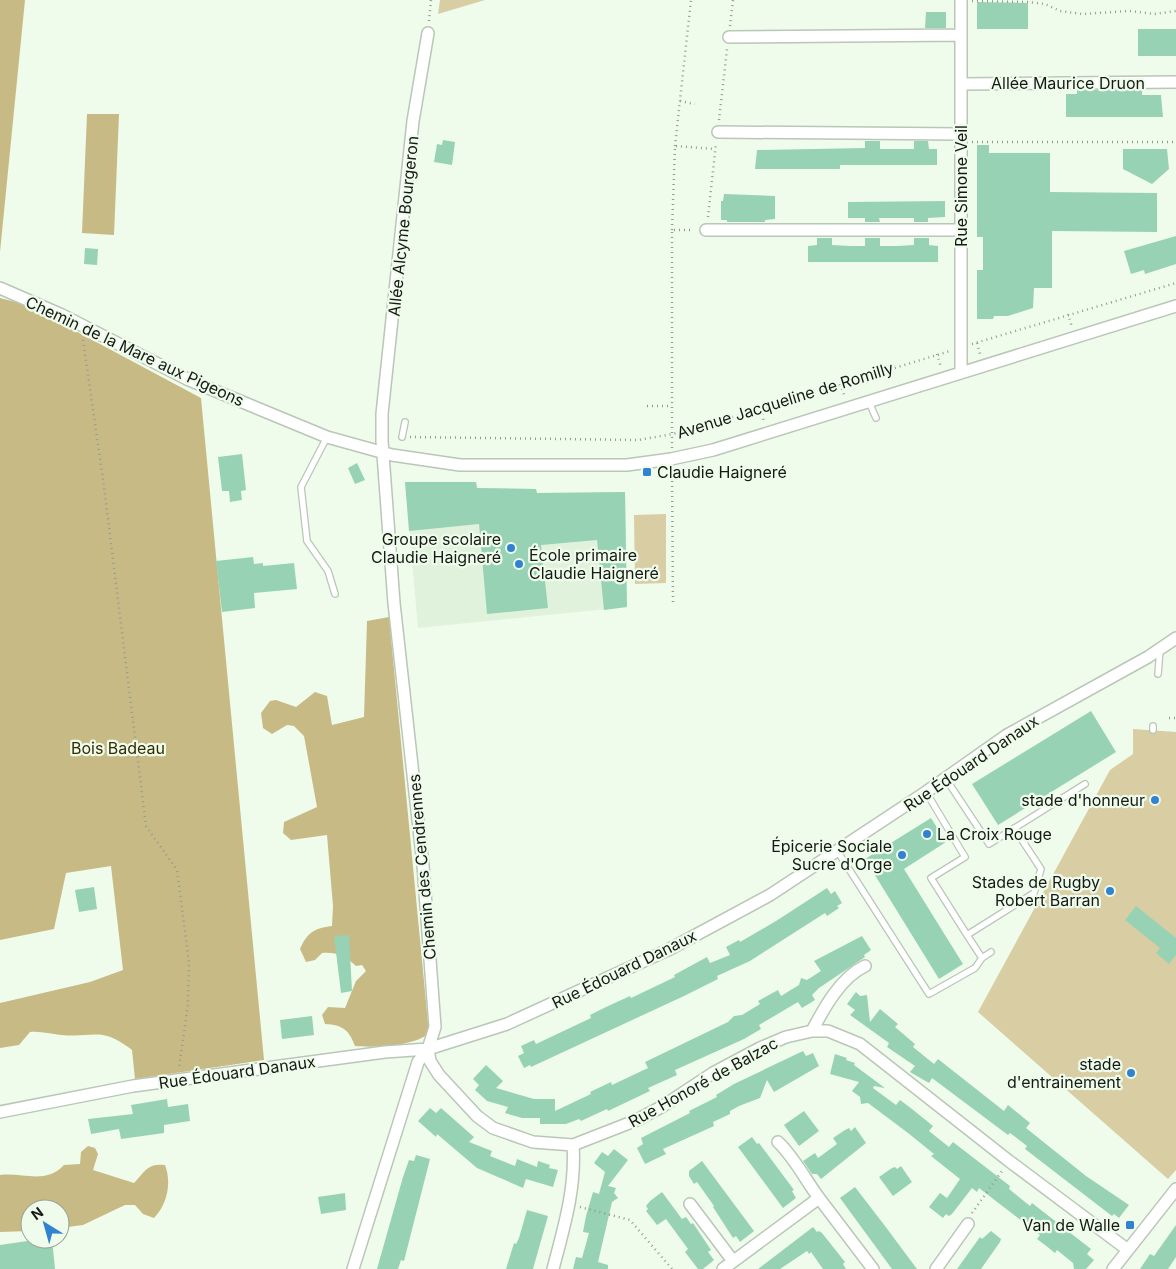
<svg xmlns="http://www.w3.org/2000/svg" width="1176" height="1269" font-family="Inter,sans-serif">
<rect width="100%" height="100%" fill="#effcec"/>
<!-- built -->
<path fill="#e0f2dc" d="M405,482H476L478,488L536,489L537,493L625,492L627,607L418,628Z"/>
<!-- green -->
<path fill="#d8cda3" d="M440,0H485L438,14Z
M666,514V583L635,584L634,515Z
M1133,729L1176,732V1170L1168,1179L978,1012L1110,770L1133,754Z"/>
<!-- forest -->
<path fill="#c8ba84" d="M0,0H25L0,252Z
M87,114H119L114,235L82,233Z
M0,298L27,305L201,398L264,1060L135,1079L132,1050C100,1026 96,1038 61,1035C50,1034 41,1031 30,1032L19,1045L0,1048V1003L90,982L123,970L111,866L66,873L54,929L0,940Z
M389,617L429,1033C416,1046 373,1048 355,1046C349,1030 343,1025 325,1024L322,1015L328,1007L345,1008L356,981L366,971L362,965L356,966C345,956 337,952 322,953L315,960L306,962L300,949C307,933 314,928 332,926L333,906L327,835L291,840L283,833L284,822L317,807L304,736L294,726L287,725L272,734L263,728L261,713L270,701L276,700L296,707L315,692L327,696L332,725L364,717L367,621Z
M88,1146L95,1148L98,1154L93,1170L134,1183C145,1171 148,1163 165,1165C172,1183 167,1205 154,1218L143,1214L135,1205H125L83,1225L60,1228V1209H30V1231L0,1232V1175C23,1172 45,1185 64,1165L80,1164L81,1152Z"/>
<!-- building -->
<path fill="#98d2b4" d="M977,2L1028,3V29H977Z
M926,12H946V28H925Z
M1138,29H1176V56H1138Z
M1077,90H1142V95H1161L1163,117H1066V94H1077Z
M443,140L455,142L452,165L434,162L437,144L442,145Z
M865,141H880V149H914V141H928L929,149H937V165H840V169H755L757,150L865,148Z
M977,145H989V153H1050V192L1157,193V232L1052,231V288H1034L1033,308L1008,316H994L993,319H977V270H983V237H977Z
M1123,149H1167L1169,169L1152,184L1123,169Z
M724,194L775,196V219L765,220V222H727V220H721V201H723Z
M945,201V217L928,218V222H914V218H879L880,222H865V218H848V202Z
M1176,236V264L1145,274L1144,270L1131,274L1124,251Z
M817,238H832V245L851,246H865V238H880V246H897L914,245V238H929V245L938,246V262H808V246L817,245Z
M85,248L98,249L97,265L84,264Z
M242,454L246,490L241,491L242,500L230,502L229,491H222L218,457Z
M357,463L365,480L355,484L348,468Z
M405,482H476L477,488L536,489L537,493L625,492L627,607L604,610L597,540L541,545L548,608L487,614L479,524L409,531Z
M253,557L254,564L263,563V566L294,563L297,589L254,593L255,608L222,612L216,561Z
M1091,711L1116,752L998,825L972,784Z
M931,818L946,842L904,869L963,964L939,979L865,859Z
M94,887L97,909L79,912L75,890Z
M827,888L831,894L835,891L842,903L837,906L839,908L827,916L825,913L750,961L717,976L718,979L684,996L531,1067L530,1065L524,1068L518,1056L524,1053L521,1046L534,1040L536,1044L591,1018L590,1015L606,1007L630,996L631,998L675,977L674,975L707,957L710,963L730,955L726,947L739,940L740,942L776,921Z
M1136,906L1176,938V955L1169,964L1156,953L1160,948L1125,920Z
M349,935L352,991L341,993L334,936Z
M862,936L871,950L864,955L865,957L819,988L812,995L815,1000L802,1008L798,1002L759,1025L761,1029L744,1039L675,1070L677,1075L648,1088L650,1091L608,1111L607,1109L581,1121L579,1119L566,1124H540V1118H522L505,1113L508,1107L487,1101L475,1090L479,1085L473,1079L486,1065L503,1081L496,1088L534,1099H555V1111L591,1094L590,1092L611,1082L612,1085L648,1068L645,1062L728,1022L734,1016L742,1015L760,1004L758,1001L778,990L781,996L799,985L801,978L807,980L821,971L814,961Z
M856,992L860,996L867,995L870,1022L880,1009L898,1024L895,1027L915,1044L913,1047L934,1064L938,1059L1004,1111L1008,1105L1030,1123L1026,1128L1086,1176L1129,1205L1119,1218L1114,1214L1112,1216L1025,1149L1027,1146L1010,1133L1008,1135L932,1078L929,1083L910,1072L915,1066L887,1047L889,1043L850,1015L855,1010L847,1004Z
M312,1016L314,1035L282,1039L280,1020Z
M803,1051L806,1056L813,1053L819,1066L774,1092L767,1080L760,1098L739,1106L730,1111V1114L713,1122L714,1126L663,1149L666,1154L645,1164L637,1148L643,1144L641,1138L690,1113L689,1111L717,1097L716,1095L734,1084Z
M835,1054L847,1058L846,1060L855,1063L854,1065L885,1088L874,1086L873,1088L896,1105L900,1100L912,1109L933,1126L929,1131L949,1147L953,1142L1010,1186L1009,1189L1030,1206L1032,1203L1091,1249L1087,1254L1094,1260L1086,1269H1074L1073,1263L1057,1250L1055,1253L1045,1245L1037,1239L1040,1235L979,1188L977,1192L972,1188L952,1214L949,1216L946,1214L943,1218L929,1207L940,1193L947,1198L960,1179L931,1156L934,1154L908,1133L868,1103L861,1104L860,1097L852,1091L859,1082L830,1074Z
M167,1099L168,1107L188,1104L190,1121L164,1125V1133L121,1139L119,1129L91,1134L88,1119L133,1114L131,1105Z
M430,1108L436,1113L441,1108L474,1137L469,1142L492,1151L490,1156L515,1166L517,1159L537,1167L538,1161L550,1165L549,1168L558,1170L553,1187L526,1179L523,1188L477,1168L437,1134L436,1137L418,1121Z
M804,1111L819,1131L799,1146L784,1125Z
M855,1127L866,1143L821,1179L817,1174H812L803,1161L815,1153L818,1158L837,1144L833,1138L845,1130L849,1128L851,1131Z
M752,1137L757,1144L759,1143L794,1190L792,1191L796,1198L783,1208L738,1147Z
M614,1149L628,1160L608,1186L616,1188L614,1193L618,1198L612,1202L598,1262L608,1265V1269H573L576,1257L582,1258L589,1233L583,1232L586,1216L593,1192L599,1194L605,1172L594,1163L602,1152L608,1156Z
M416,1155L430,1159L404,1261L401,1260L398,1269H377L403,1177L409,1160L414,1161Z
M702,1161L754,1231L740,1242L736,1236L733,1238L713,1207L714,1206L697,1182L694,1184L689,1176V1171Z
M901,1166L912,1182L893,1196L879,1177L892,1168L895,1167L897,1169Z
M855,1187L885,1226L917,1269H892L840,1198Z
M662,1192L682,1219L686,1217L691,1224L693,1223L711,1250L708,1252L714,1260L703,1269H698L685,1252L688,1249L666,1219L657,1225L646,1211L648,1209L646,1206L650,1201Z
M345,1193L346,1210L321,1214L318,1197Z
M527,1210L548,1216L533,1269H506L514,1243L516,1244L519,1238Z
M1176,1225V1257L1168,1269H1140L1150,1254L1154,1256Z
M813,1227L817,1232L819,1231L822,1233L845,1262L843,1264L846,1269H823L811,1252L809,1254L807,1251L780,1269H758Z
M991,1231L1001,1239L1000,1242L981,1269H957L980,1237L982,1239Z
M41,1239H52L55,1269H0V1245Z"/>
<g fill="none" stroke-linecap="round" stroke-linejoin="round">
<!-- lane casing -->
<g stroke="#bac6b7" stroke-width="8">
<path id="lane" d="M869,402L876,418
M327,437L301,487L307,541L328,571L335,594
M402,437L405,422
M1158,674L1160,650
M1153,730V726
M946,779L989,844L1085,784
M926,792L965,857L931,878L967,935L1034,893L1041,869L1014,828
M838,852L929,994L975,968L982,958
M967,935L982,958L991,952"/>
</g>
<!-- street casing -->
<g stroke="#bac6b7" stroke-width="14">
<path id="street" d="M729,37L961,35
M961,84L1176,82
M718,132L961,134
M706,230H961
M0,288L62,315L189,380L327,437L392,455L460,465H627L671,459L713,450L1176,306
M961,372V0
M812,1031C824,1008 841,977 865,966
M428,1049L430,1061L439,1075L477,1116L493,1128L533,1142L573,1145L637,1120L663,1106L713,1073L760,1048L786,1037L812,1031H828L860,1044L1009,1161L1128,1250
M0,1112L133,1086L385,1052L428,1049L507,1024L668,950L770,895L926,792L1007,735L1148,657L1176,638
M778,1142C794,1157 805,1179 819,1198
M690,1204L733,1261
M353,1269L418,1062L428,1049L435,1027L423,865L394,603L382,441V414L413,121L428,33
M553,1269C564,1227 576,1188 573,1145
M723,1269L819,1198L873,1269
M936,1269L968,1224
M1113,1269L1176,1189"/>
</g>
<!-- path -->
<path stroke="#939c90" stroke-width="2.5" stroke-dasharray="1 4" stroke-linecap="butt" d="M972,1L1028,2L1045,4L1060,11L1082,14L1130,11L1154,14L1176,11
M429,21L431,0
M730,26L733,0
M680,101L695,104
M719,120L727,49
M972,142H1176
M675,146L691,0
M708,217L716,143
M672,230L675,146L715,149
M1068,314L1072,327
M83,340L103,479L146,826L177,870L189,962L188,1003L179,1069
M977,343L980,354
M972,344L1176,283
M937,354L941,367
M840,384L845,397
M647,406H671
M761,409L764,422
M410,437L638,440L673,434L761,409L950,351
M672,448V230H694
M672,471L673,605
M1169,718H1176
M580,1207L630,1220L672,1269
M972,1213L1002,1171"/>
<!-- lane -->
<use href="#lane" stroke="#fff" stroke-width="5.5"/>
<!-- street -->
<use href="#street" stroke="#fff" stroke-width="11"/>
</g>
<!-- markers -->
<g fill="#3183d2" stroke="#effcec" stroke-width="2">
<rect x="642" y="467" width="10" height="10" rx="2.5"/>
<circle cx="511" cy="548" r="5"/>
<circle cx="519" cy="564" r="5"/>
<circle cx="1155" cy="800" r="5"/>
<circle cx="927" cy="834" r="5"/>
<circle cx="902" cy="855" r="5"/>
<circle cx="1110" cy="891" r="5"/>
<circle cx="1131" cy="1073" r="5"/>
<rect x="1125" y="1220" width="10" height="10" rx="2.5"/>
</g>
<g text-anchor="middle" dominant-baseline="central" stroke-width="4.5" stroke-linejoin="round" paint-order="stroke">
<!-- street labels -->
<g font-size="16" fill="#161a15" stroke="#effcec">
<text x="1068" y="83">Allée Maurice Druon</text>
<text transform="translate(961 186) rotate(-90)">Rue Simone Veil</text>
<text transform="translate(403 226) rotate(-84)">Allée Alcyme Bourgeron</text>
<text transform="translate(135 351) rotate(25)">Chemin de la Mare aux Pigeons</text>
<text transform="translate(785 400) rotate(-17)">Avenue Jacqueline de Romilly</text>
<text transform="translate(971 763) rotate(-34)">Rue Édouard Danaux</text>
<text transform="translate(422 867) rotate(-95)">Chemin des Cendrennes</text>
<text transform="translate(624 969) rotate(-26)">Rue Édouard Danaux</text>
<text transform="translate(237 1072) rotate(-8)">Rue Édouard Danaux</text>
<text transform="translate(703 1082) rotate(-29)">Rue Honoré de Balzac</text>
</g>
<!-- poi labels -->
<g font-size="16" fill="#161a15" stroke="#effcec" text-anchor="end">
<text x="657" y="472" text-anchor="start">Claudie Haigneré</text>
<text x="501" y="539">Groupe scolaire<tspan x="501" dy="18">Claudie Haigneré</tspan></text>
<text x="529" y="555" text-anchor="start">École primaire<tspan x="529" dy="18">Claudie Haigneré</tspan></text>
<text x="1145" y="800">stade d'honneur</text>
<text x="937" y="834" text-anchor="start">La Croix Rouge</text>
<text x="892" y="846">Épicerie Sociale<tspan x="892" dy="18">Sucre d'Orge</tspan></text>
<text x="1100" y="882">Stades de Rugby<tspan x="1100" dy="18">Robert Barran</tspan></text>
<text x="1121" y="1064">stade<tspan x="1121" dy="18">d'entrainement</tspan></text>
<text x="1120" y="1225">Van de Walle</text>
</g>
<!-- park labels -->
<g font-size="16" fill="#362c00" stroke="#effcec">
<text x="118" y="748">Bois Badeau</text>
</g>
</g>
<!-- north arrow -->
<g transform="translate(45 1224) rotate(323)"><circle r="24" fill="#effcec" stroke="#98a296"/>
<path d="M0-4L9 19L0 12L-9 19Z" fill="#3183d2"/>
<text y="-8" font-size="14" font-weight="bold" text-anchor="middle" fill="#161a15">N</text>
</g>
</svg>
